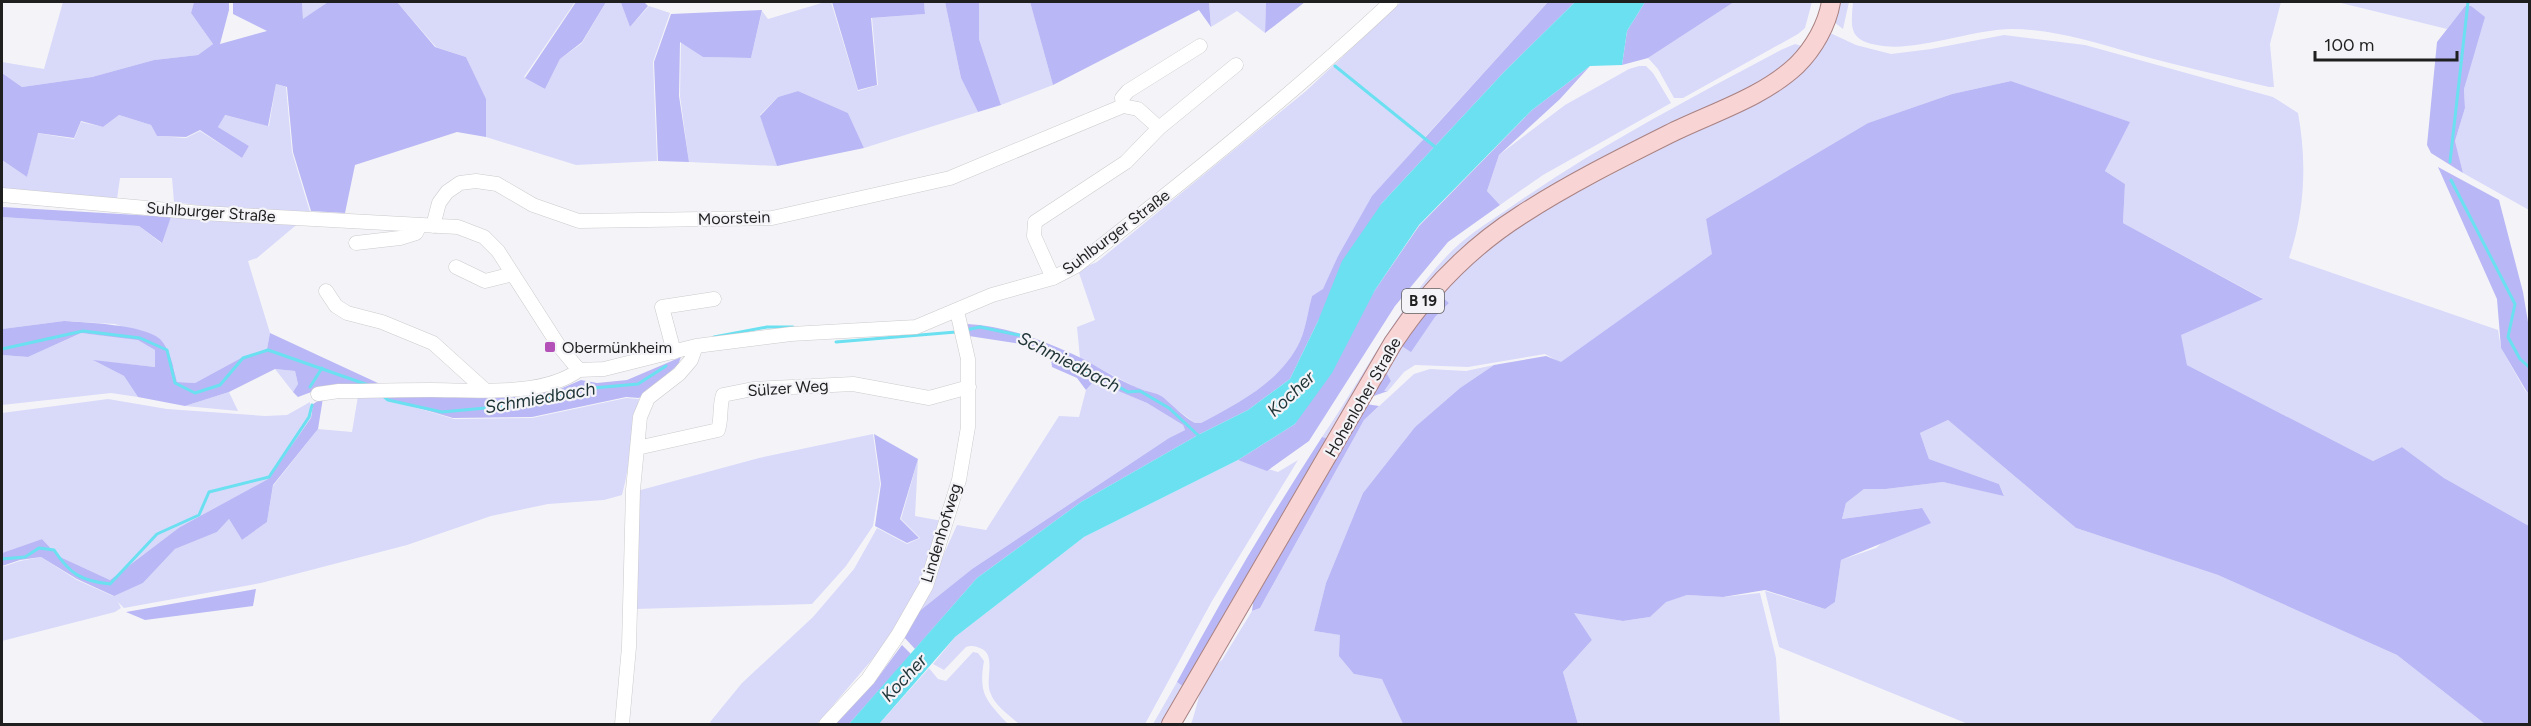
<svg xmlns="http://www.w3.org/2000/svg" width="2531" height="726" font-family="Figtree,sans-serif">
<rect width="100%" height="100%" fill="#f4f4f8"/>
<!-- green -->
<path fill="#d9d9fa" d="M63,2H194L191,13L213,44L198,55L154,60L92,77L22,87L2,73V62L44,69Z
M302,2H328L303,20Z
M397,2H575L524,77L545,89L560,59L582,43L606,2L621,3L630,27L649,6L670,13L653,62L657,161L576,165L486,137V100L466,57L436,47Z
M825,2H831L858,91L878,85L872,18L925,14L924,2H945L961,78L978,112L864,148L848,113L798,91L778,97L760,115L777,166L689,162L680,96L681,41L703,57L751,58L762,11L768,19Z
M979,2H1030L1053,85L1001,105L979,39Z
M1209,2H1266L1265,33L1237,11L1211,27Z
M1401,2H1548L1425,137L1337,258L1323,290L1312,296C1308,311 1306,328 1300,341C1281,382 1238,403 1201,423H1195L1154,393L1139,389L1080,358L1077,327L1095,320L1078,270L1097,262L1306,91Z
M1734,2H1812L1805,28L1798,34L1683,98H1674L1658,69L1648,58Z
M1839,2H1849L1843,29L1834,22Z
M1853,2H2281L2270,44L2274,87H2269C2224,76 2178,66 2132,53C2094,42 2052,29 2012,29C1972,29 1915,53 1877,45C1848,40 1851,26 1853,2Z
M2337,2H2529V210L2463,173L2455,141L2465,108L2464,89L2471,60L2465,6L2447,29Z
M1828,32L1856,45L1891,54L1931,49L2004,35L2085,45L2273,97L2298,113C2307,162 2305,210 2289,258L2498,330L2501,348L2526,392H2529V526L2444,478L2402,447L2373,461L2187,365L2180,335L2262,298L2123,223L2125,184L2105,171L2129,122L2011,81L1952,94L1868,123L1706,219L1713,254L1561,363L1545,354L1468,367L1415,365L1404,372L1388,391H1383L1391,381L1385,370L1400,345L1411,351L1435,317L1449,303L1440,295L1493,243L1532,216L1744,106Z
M1795,44L1805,47L1782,67L1743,91L1498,221L1330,439L1322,437C1363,378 1395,311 1445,258C1462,239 1484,225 1505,211C1593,149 1689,99 1783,49Z
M1639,66H1646L1653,73L1671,103L1543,175L1500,205L1487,191L1499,155L1565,105L1629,69Z
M276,84L286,87L292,152L310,212L307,214L242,211L174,202L172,178H120L117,199L2,191V160L27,177L37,133L74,139L81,122L103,127L119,115L151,125L157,136L186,138L200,131L242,158L249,146L218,127L224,115L269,126Z
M2,217L139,226L161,243L171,217L301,221L257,258L248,261L270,333L267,349L241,358L195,383L177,382L174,368L158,338L115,324L64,321L2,329Z
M81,333L138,339L155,350L156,367L95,361L124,376L138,397L111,393L2,405V355L28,357Z
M1494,365L1460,388L1415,427L1363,493L1326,583L1314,631L1341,635L1354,674L1382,678L1403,724H1191C1199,704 1200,673 1222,660L1252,611L1260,608L1364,420L1414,374L1430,369L1466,371Z
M275,369L295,371L298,384L293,392Z
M1094,381L1147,403L1183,425L1185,430L1169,438L972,569L917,613L957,525L986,530L1059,416L1079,417L1086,390Z
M229,392L238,411L185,406Z
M358,396H378L454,419L532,418L626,398L639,399C631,431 631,463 622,495L604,500L548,504L491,516L407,545L261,583L124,608L118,602L121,608L115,612L2,641V567L20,561L41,557L77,580L113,596L143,583L175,549L217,532L229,519L242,540L267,522L273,486L318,429L352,432Z
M108,399L167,409L265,416L287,415L310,402L311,418L268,479L182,526L110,580L58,556L42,539L2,553V413Z
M1948,420L2076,528L2218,575L2397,655L2485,724H1968L1779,647L1765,591L1825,609L1835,602L1841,560L1876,548L1921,508L1842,519L1846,503L1864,489H1886L1943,482L2004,495L1999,484L1929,459L1920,433Z
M873,434L880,484L873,526L846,566L812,604L635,609L637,491L759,458Z
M918,459L915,516L942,521L922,585L894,634L817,724H712L710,722L742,683L813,617L854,569L877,528L907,544L920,538L901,519Z
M1238,460L1278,472L1298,460L1212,601L1145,724H1019C1009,715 994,705 990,692C985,679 997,654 980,648C975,646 972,645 966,647L944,670L933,664L955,637L1084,537Z
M1760,593L1776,658L1780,724H1578L1563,672L1592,640L1573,612L1623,621L1650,617L1666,601L1687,595L1723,597Z
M973,652L978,653L984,661C978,695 987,701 1008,724H879L929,668L938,679L946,681Z
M1177,682L1185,688L1164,724H1153Z"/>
<!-- forest -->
<path fill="#b9b7f5" d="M194,2H229V10L220,44L267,31L233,14V2H302L303,19L328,2H397L435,47L466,57L486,99V137L457,132L355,165L345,213L311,211L293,152L287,87L276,84L268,126L225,115L218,127L249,146L242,158L200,130L186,137L157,136L151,125L119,115L103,127L81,121L74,138L38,133L27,177L2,160V73L22,87L92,77L154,60L198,55L213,44L191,13Z
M576,2H606L582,42L560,59L545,89L525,78Z
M616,2H644L648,6L630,27L621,3Z
M832,2H924L925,14L871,18L877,85L858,90Z
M945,2H979V39L1001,105L978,112L961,78Z
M1030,2H1209L1211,27L1199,10L1053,85Z
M1266,2H1305L1265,33Z
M1548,2H1575L1504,72L1382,203L1318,321L1290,379L1248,410L1198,435L1081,502L977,578L915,649L903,636L917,613L972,569L1169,438L1185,430L1183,425L1147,403L1094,381L1086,390L1077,378L1052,367L1051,359L1021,344L969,336L967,324C1007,326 1045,341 1081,358C1100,368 1118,380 1138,388C1146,392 1157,392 1164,398C1173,406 1184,417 1195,423H1201C1238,403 1281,382 1300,341C1306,328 1308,310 1312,296L1323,289L1337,258L1372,196Z
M1645,2H1734L1648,58L1622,65L1627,31Z
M2465,6H2471L2485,17L2464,89L2465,108L2455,141L2463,173L2431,153L2427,145L2437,42Z
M762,10L751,58L703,57L680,42L679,96L689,162L658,161L654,62L671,14Z
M1590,66L1560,99L1499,155L1487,191L1500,205L1448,242L1395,306L1309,441L1267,471L1238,460L1295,424L1375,290L1419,226L1532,110Z
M2011,81L2130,122L2105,171L2125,184L2123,223L2263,299L2181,335L2187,365L2373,461L2402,447L2444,478L2529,526V724H2485L2397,655L2218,575L2076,528L1948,420L1920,433L1929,459L1999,484L2004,496L1943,482L1886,489H1864L1846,503L1842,519L1922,508L1931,523L1841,560L1835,602L1825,609L1765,590L1723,597L1687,595L1666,602L1650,617L1623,621L1574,613L1592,640L1563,672L1578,724H1403L1382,679L1354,674L1339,656L1340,635L1314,631L1326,583L1363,493L1415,427L1460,388L1494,365L1546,356L1561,362L1712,254L1706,219L1868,123L1952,94Z
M798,91L848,113L864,148L777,166L760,116L778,97Z
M2438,167L2499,200L2523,292L2529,328V392H2527L2501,348L2497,299Z
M2,207L171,217L162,243L139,226L2,217Z
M1440,295L1449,303L1435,317L1411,352L1400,345Z
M64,321C87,323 142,324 160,339C170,349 174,369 177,382L195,383L241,358L267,349L270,333L380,384L367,386L330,385L298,397L293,392L298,384L295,371L275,369L229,392L185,406L138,397L124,376L93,360L155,367V350L138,340L81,333L28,357L2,355V329Z
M681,357L678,365L639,398L626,397L532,417L453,418L378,396L553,392L581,380L597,383L627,380Z
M1385,370L1391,381L1384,391H1388L1371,397Z
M323,398L318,429L273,485L267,522L242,540L229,519L217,532L175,549L143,583L114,596L77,579L41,557L20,560L2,566V553L42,539L58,556L110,580L180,527L268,479L311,418L313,404Z
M1366,404L1379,406L1364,420L1260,608L1252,611L1254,596Z
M874,434L918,459L900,519L919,538L907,543L875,526L881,484Z
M1322,437L1330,439L1185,688L1177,682C1222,598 1270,517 1322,437Z
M256,589L253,606L145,620L126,612Z
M902,645L911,654L849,724H834L876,680Z"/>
<!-- water -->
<path fill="#6ae0f0" d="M1575,2H1645L1627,31L1622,65L1590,66L1532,110L1419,225L1375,290L1332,373L1295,424L1238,460L1084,537L955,637L879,724H849L977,578L1081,502L1198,435L1248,410L1290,379L1318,321L1342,261L1382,203L1504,72Z"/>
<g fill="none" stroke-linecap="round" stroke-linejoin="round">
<!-- stream -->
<path stroke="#6ae0f0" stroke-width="3" d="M1335,66L1439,150
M2450,162L2468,2
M2451,180L2515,304L2508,337L2520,359L2530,368
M966,330L980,327L1023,336L1084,372L1101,377L1128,392L1140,391L1169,408L1200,437
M714,337L767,327H793
M836,342L956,332
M2,349L83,331L140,338L167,350L175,383L195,393L220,385L243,358L268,350L371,386
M310,387L322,368
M383,396L388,400L442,412L517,405L582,389L638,384L666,366
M2,559L25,557L39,548L54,550C70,574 81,581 110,584L157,534L199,515L209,492L269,477L309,417L312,405"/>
<!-- minor casing -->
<g stroke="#cbcbce" stroke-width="15">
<path id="minor" d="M1123,106L1122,98L1128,91L1200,46
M1159,128L1236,65
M2,195L202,213L458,227L484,237L498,251L559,346L579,370L604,369L696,346L791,334L916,327L992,295L1053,278L1076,266C1184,181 1291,96 1391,2
M433,226L439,203L447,192L460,183L476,181L497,184L533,205L579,221L772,218L950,178L1123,106L1138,109L1159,128L1126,162L1035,222L1034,236L1053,278
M356,243L400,238L416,233L420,225
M456,267L485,281L513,274
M326,291L336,306L347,313L382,322L433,343L485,390
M674,352L662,307L714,299
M318,394L339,391C370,391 401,390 431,390C474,390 543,397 579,370
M637,448L718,430C722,418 719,407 723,395L753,389L853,384L929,398L969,387
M622,724L629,647L633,490L640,417L648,398L679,374L691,360L696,346
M826,724L868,679L898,635L926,586L959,480L968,427V359L957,311"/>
</g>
<!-- major casing -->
<g stroke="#a98282" stroke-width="20">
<path id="major" d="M1171,724L1393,343C1427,292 1469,248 1521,215C1567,185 1619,159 1669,134C1711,113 1762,98 1797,65C1814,48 1827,25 1831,2"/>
</g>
<!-- minor -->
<use href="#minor" stroke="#fff" stroke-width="14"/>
<!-- major -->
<use href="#major" stroke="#f8d4d4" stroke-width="18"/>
</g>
<!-- markers -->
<rect fill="#b451b8" stroke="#f4f4f8" stroke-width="2" x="544" y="341" width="12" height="12" rx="3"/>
<g text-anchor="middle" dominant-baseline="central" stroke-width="4.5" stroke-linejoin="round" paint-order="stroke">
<!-- shield labels -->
<rect fill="#f4f4f8" stroke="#5f5f61" stroke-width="1.5" x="1402" y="289" width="42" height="24" rx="4.5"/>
<g font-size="15" font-weight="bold" fill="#1f1f20">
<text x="1423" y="301">B 19</text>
</g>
<!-- street labels -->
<g font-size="16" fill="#1f1f20" stroke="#f4f4f8">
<text transform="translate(211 212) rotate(4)">Suhlburger Straße</text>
<text transform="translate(734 218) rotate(-2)">Moorstein</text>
<text transform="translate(1116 232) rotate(-37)">Suhlburger Straße</text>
<text transform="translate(788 388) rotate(-4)">Sülzer Weg</text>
<text transform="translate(1363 397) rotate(-60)">Hohenloher Straße</text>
<text transform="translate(941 533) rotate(-73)">Lindenhofweg</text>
</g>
<!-- poi labels -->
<g font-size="16" fill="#1f1f20" stroke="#f4f4f8" text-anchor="start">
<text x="562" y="347">Obermünkheim</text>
</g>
<!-- water labels -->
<g font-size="18" font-style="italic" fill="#1e3336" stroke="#f4f4f8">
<text transform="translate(1069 362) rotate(27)">Schmiedbach</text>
<text transform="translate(1291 394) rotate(-43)">Kocher</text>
<text transform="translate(540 398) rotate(-10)">Schmiedbach</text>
<text transform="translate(904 678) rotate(-47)">Kocher</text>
</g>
</g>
<!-- border -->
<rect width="2531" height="726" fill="none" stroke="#1f1f20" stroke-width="6"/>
<!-- scale -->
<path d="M2315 51v9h142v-9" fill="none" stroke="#1f1f20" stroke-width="3"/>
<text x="2324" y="51" font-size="18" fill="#1f1f20" stroke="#f4f4f8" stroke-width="4.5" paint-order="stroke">100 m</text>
</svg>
